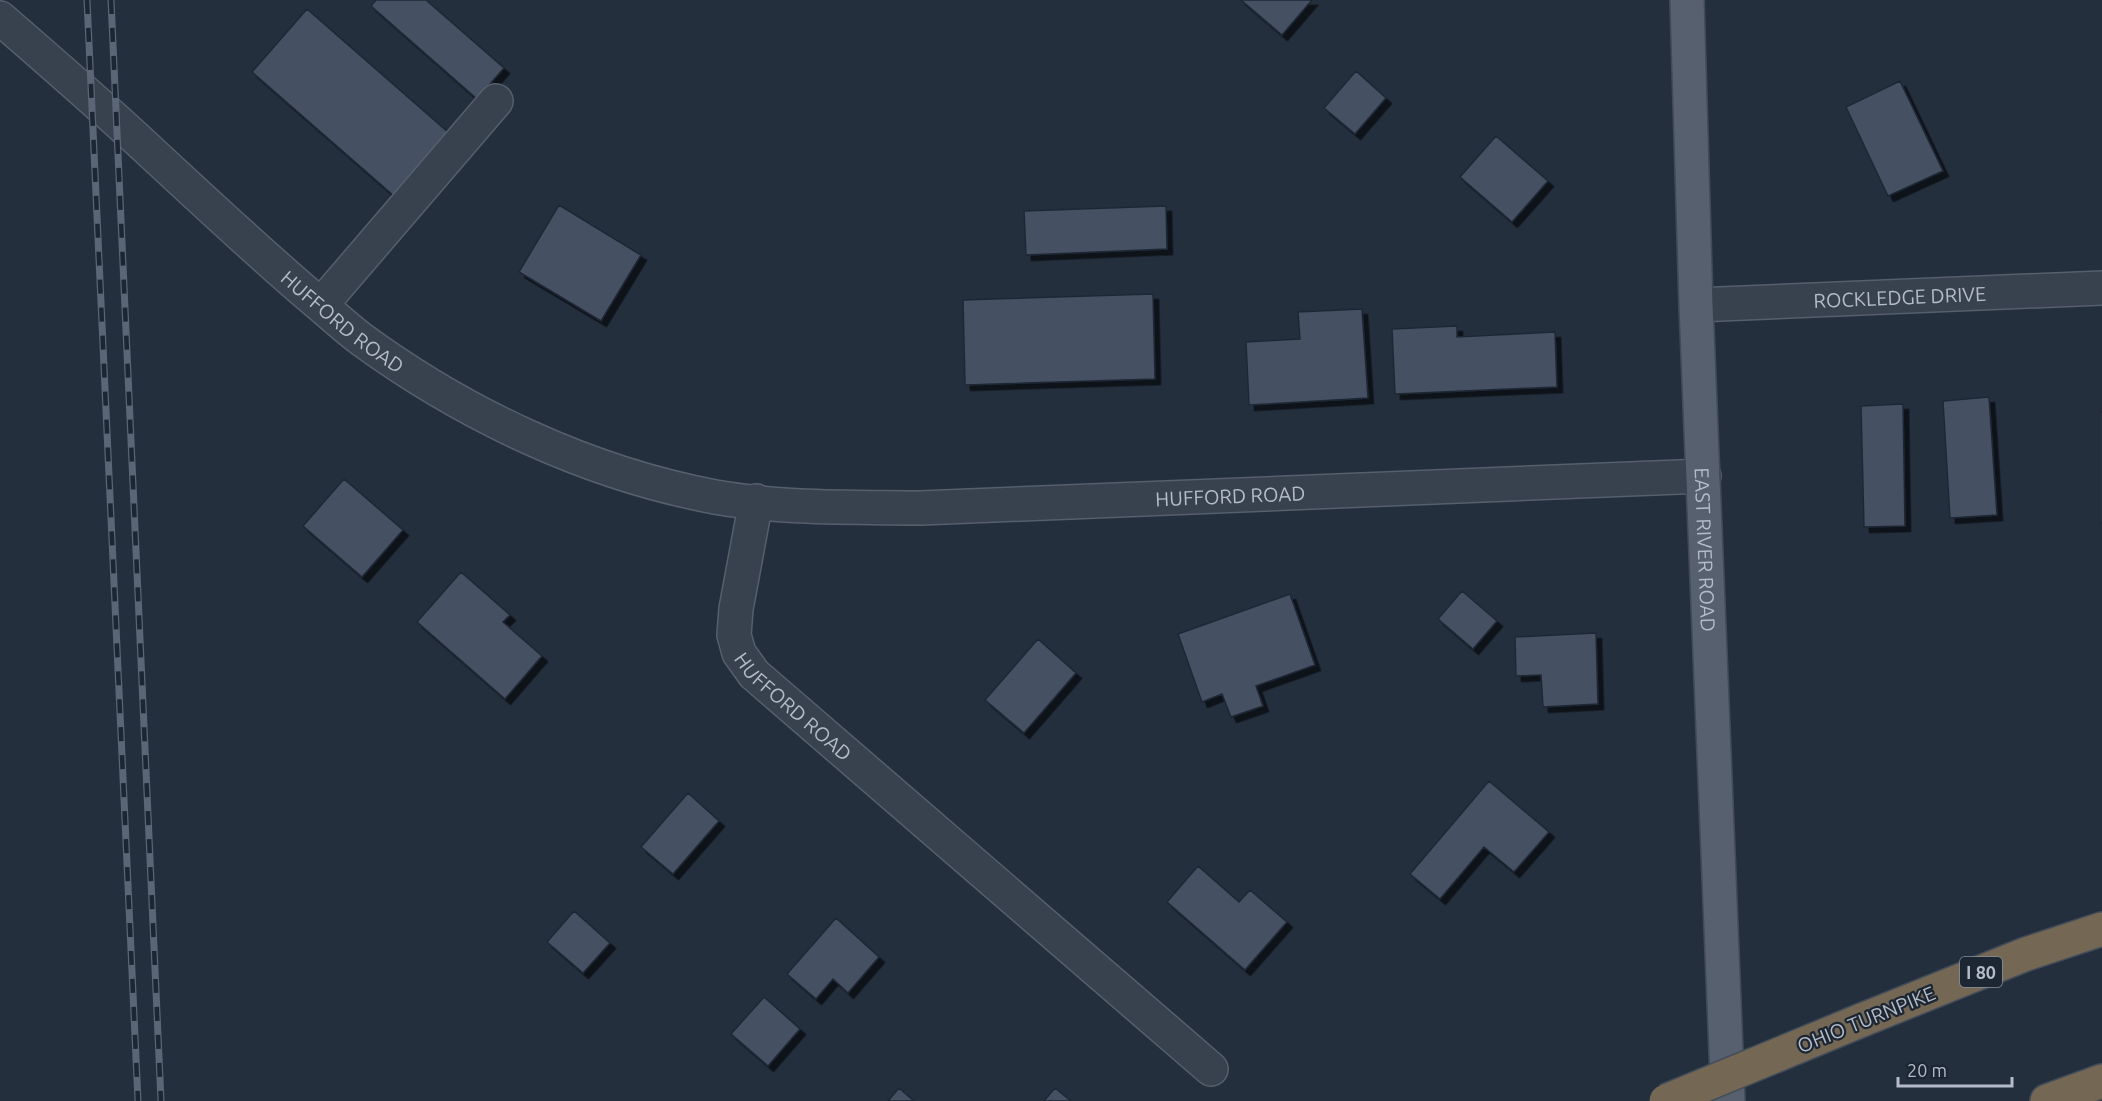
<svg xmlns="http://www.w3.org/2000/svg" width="2102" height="1101" font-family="Ubuntu,sans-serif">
<defs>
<filter id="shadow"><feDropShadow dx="5.5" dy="5.5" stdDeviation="0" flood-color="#0009"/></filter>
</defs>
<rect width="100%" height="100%" fill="#242f3e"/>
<!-- building -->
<path fill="#455162" stroke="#1f2835" stroke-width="1.5" filter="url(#shadow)" d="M376,0H426L504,68L477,99L371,6Z
M1241,0H1312L1282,35Z
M307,9L449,133L394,196L252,72Z
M1356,71L1386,98L1355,134L1324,108Z
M1900,81L1943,171L1888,196L1846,107Z
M1496,136L1548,181L1512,222L1460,177Z
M559,205L641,255L601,321L519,272Z
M1166,206L1167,249L1026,255L1024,211Z
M1153,294L1155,379L965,385L963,300Z
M1362,309L1368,398L1249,405L1246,342L1300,339L1298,312Z
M1457,326V337L1555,332L1557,387L1395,394L1392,329Z
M1989,397L1997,515L1950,518L1943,401Z
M1903,404L1905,526L1864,527L1861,406Z
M2100,412H2102V523H2100Z
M344,479L403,530L362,577L303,526Z
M461,572L510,615L503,622L542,656L505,699L417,622Z
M1462,591L1497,621L1473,649L1438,619Z
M1290,594L1315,665L1256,686L1263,706L1231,717L1222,694L1202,702L1178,634Z
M1596,633L1598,704L1543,707L1541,675L1516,676L1515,637Z
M1038,639L1076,673L1024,733L985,700Z
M1489,781L1549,832L1514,872L1484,847L1440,899L1410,874Z
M688,793L719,821L673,874L641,847Z
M1198,866L1239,902L1250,890L1287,922L1245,970L1167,902Z
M574,911L610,943L583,973L547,942Z
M836,918L879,957L848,993L833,979L816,999L787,974Z
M764,997L800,1029L768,1066L731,1034Z
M899,1088L914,1101H888Z
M1055,1088L1071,1101H1044Z"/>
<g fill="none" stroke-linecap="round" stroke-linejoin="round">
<!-- minor casing -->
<g stroke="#565f6c" stroke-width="36">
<g id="minor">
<path id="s1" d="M0,18C52,63 104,108 154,155C206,203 257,251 311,297C328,311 344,326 361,339C465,415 588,473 715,497C783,509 853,507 921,508L1704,476"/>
<path d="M321,305L496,101"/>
<path id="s2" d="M1696,305L2102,288"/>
<path id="s3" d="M756,501L736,609L734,635L739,653L754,674L1211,1069"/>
</g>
</g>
<!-- major casing -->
<g stroke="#414a57" stroke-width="36">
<g id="major">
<path id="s4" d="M1687,0L1696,305L1728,1101"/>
</g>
</g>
<!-- highway casing -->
<g stroke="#434c59" stroke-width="36">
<path id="highway" d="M1862,1020L2026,954L2102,929
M2047,1101L2102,1081"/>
</g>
<!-- minor -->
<use href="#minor" stroke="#38414e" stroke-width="33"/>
<!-- major -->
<use href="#major" stroke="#56606e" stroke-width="33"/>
<!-- highway -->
<use href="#highway" stroke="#746855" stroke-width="33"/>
<!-- rail casing -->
<g stroke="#5a6575" stroke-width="7">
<path id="rail" d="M87,0L138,1101
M111,0L161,1101"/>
</g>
<!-- rail -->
<use href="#rail" stroke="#1d2633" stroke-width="4.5" stroke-dasharray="14" stroke-linecap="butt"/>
<!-- highway-bridge casing -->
<g stroke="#434c59" stroke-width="36" stroke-linecap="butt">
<path id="highway-bridge" d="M1666,1101L1862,1020"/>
</g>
<!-- highway-bridge -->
<use href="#highway-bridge" stroke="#746855" stroke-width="33"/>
</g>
<g text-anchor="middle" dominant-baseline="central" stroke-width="4.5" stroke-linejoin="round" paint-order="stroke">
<!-- shield labels -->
<rect fill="#1d2633" stroke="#878f9c" stroke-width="1.5" x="1960" y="957" width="42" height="30" rx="4.5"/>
<g font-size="18" font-weight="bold" fill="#b4bcc9">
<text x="1981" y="972">I 80</text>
</g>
<!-- street labels -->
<g font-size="20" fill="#b4bcc9" stroke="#1d2633">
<text stroke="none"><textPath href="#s2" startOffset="204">ROCKLEDGE DRIVE</textPath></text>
<text stroke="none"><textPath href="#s1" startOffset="458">HUFFORD ROAD</textPath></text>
<text stroke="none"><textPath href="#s1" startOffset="1390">HUFFORD ROAD</textPath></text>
<text stroke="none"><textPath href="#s4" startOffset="550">EAST RIVER ROAD</textPath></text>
<text stroke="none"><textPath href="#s3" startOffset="231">HUFFORD ROAD</textPath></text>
<text transform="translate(1866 1019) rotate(-22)">OHIO TURNPIKE</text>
</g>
</g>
<!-- scale -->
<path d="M1898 1077v9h114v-9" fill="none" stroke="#b4bcc9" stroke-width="3"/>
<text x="1907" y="1077" font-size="18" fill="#b4bcc9" stroke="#1d2633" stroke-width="4.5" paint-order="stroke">20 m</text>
</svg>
